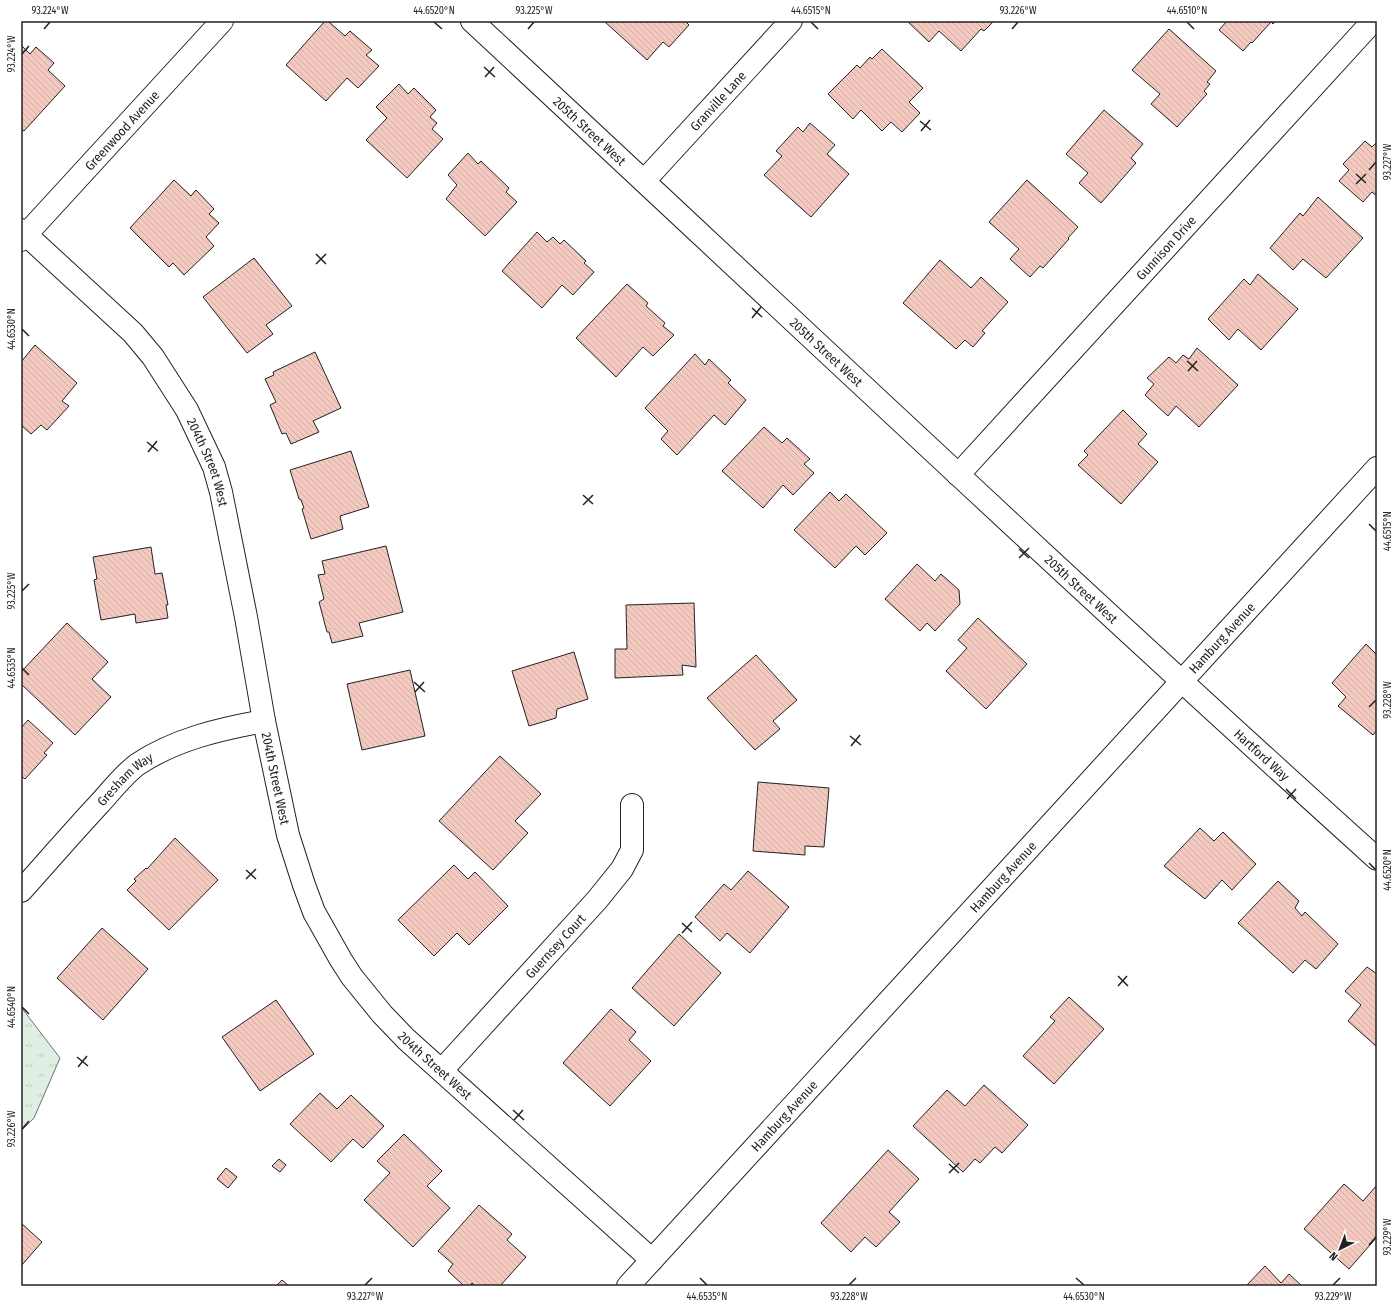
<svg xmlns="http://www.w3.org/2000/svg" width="1398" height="1307" font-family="'Fira Sans Condensed',sans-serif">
<defs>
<pattern id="grass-tufts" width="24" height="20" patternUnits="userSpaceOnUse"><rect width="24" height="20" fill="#e0efe3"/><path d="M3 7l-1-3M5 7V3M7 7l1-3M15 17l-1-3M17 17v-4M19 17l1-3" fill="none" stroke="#c0cdc2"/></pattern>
<pattern id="building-back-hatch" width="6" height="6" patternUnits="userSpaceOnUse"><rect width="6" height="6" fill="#f3c9c0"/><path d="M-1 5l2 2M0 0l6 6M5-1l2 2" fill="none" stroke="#d0aca5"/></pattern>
</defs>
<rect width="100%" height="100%" fill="#fff"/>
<!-- grass -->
<path fill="url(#grass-tufts)" stroke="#6f6f6f" d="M21,1007L60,1058L34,1118L21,1131Z"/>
<!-- building -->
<path fill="url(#building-back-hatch)" stroke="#222" d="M325,21H328L345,36L350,31L372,50L366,55L379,66L358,88L347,78L326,101L286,65Z
M606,21H687L686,22L689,25L669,47L663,42L647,60L605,22Z
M907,21H994L984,31L981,29L961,51L939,31L929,42Z
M1227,21H1275L1273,24L1271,22L1252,43L1251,42L1243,51L1219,30Z
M1169,29L1216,71L1207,82L1210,84L1204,91L1207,94L1177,127L1151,104L1160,94L1132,70Z
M21,45L30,54L36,47L54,63L48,70L65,86L24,131L21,129Z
M882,49L923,88L909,102L920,113L902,132L891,122L882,131L861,110L853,119L828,94L857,65L860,68L870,57L872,59Z
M399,84L408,94L414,88L436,110L430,117L437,123L432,129L443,139L407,178L366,140L387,118L376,107Z
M1104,110L1143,144L1131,158L1136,163L1101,203L1079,183L1088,173L1066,154Z
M810,123L835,145L827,154L849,174L811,217L764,175L782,156L776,151L798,127L803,132Z
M1365,141L1372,147L1377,142V196L1372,192L1363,202L1339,181L1349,170L1343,164Z
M468,153L478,164L481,161L509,188L506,192L517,202L485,236L446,199L457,185L448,175Z
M174,180L191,196L196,190L214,209L209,214L219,223L206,237L214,246L184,275L173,263L169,267L130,228Z
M1027,180L1078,227L1068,238L1069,239L1043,268L1040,266L1030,277L1010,259L1019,249L989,222Z
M1318,197L1363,238L1326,278L1303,259L1293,270L1270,248L1300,213L1303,216Z
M537,232L547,242L553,237L560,244L564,240L586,261L584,263L594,272L573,295L562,285L542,308L502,271Z
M254,258L292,306L266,325L273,334L247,353L203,297Z
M940,260L971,288L981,277L1008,302L982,331L985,333L973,347L965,340L956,349L903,303Z
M1258,274L1298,309L1261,350L1238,329L1229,340L1208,319L1244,279L1250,285Z
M627,284L648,303L646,306L665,323L663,326L674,335L653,356L643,347L616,377L576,338Z
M35,345L77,383L62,401L69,406L47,430L41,425L31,434L21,425V362Z
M1197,348L1238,385L1199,427L1176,406L1168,416L1145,395L1154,384L1147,378L1169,357L1176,363L1183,355L1189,359Z
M315,352L341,408L313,421L319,432L291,444L286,433L282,434L270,405L276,402L265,379L274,375L273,372Z
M695,354L705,365L709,359L731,380L728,383L746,400L725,425L714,415L677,455L661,439L668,431L645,408Z
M1123,410L1147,434L1138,444L1158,462L1121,504L1078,465L1088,455L1084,451Z
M764,427L782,443L787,438L810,459L804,464L814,473L793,495L783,485L763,508L722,471Z
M351,451L369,507L340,516L343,529L311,539L302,509L304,508L301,500L299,499L290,470Z
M830,492L839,501L846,494L887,533L865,555L856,546L835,568L794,530Z
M386,546L403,612L359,623L363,636L332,643L329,632H327L319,602L324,599L318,575L325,574L322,561Z
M151,547L155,574L162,573L168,605H166L168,618L136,623L135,614L101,620L94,580L97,579L93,557Z
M917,564L935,581L941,574L959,590L960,604L935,631L927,623L920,631L885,599Z
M694,603L696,667L682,665L683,675L615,678V649H627L626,605Z
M978,618L1027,664L986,709L946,671L967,648L958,640Z
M67,623L108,662L92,679L111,697L75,735L21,684V672Z
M1366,644L1377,655V730L1373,735L1338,706L1346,697L1332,683Z
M574,652L588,699L557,709L556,718L529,726L512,671Z
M756,655L797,700L773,721L780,729L755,750L707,698Z
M410,670L425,736L362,750L347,684Z
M28,720L53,743L44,753L47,755L25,779L21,776V728Z
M500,756L541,794L515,821L528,833L493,870L439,821Z
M758,782L829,788L824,847L805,846V855L753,851Z
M1200,828L1214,841L1223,832L1256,864L1232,890L1222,880L1205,899L1164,866Z
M175,838L218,880L169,930L127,890L136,881L134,879L146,868L147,869Z
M454,865L468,879L475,872L508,906L469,945L457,933L434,956L398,920Z
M748,871L789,907L750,953L727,933L720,941L695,917L724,884L731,890Z
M1278,881L1299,901L1295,908L1302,916L1305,912L1338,944L1316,969L1305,960L1293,973L1238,923Z
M102,928L148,969L103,1020L57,978Z
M679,934L721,973L674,1026L632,988Z
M1367,967L1377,974V1047L1348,1021L1361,1005L1345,991Z
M1069,997L1104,1029L1054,1084L1023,1056L1055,1021L1050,1017Z
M276,1000L314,1054L260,1091L222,1037Z
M611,1009L636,1032L629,1040L651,1061L610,1106L563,1063Z
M984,1085L1028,1125L1002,1153L995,1147L980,1163L975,1159L963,1172L913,1126L947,1090L965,1106Z
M320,1093L337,1109L351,1095L384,1126L363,1148L353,1139L331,1162L290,1124Z
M404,1134L442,1171L427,1186L450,1208L413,1247L364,1200L390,1173L377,1161Z
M888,1150L919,1179L889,1212L900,1222L876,1247L865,1237L851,1252L821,1223Z
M279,1159L286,1165L280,1172L272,1166Z
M226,1168L237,1177L228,1188L217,1179Z
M1344,1184L1363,1201L1377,1185V1237L1349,1269L1304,1229Z
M479,1205L512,1234L507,1240L526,1257L500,1286H475L472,1283L469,1286H464L448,1271L453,1264L438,1251Z
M21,1223L42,1242L21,1266Z
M1265,1266L1281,1283L1289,1274L1302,1286H1246Z
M282,1280L289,1286H276Z"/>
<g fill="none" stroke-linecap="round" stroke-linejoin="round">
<!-- minor casing -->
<g stroke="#222" stroke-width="24">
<g id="minor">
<path id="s1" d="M472,21C773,301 1072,584 1377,859"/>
<path id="s2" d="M644,181L791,21"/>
<path id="s3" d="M21,230L133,333L153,357L187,410L214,467L221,492L246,617L264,721L288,835L304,885L314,912L341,960L352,977L382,1014L406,1039L652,1260"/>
<path id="s4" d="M21,240L222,21"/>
<path id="s5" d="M958,475L1373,21"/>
<path id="s6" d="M21,891C47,862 73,832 100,803C112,790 124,774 138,764C176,739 220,729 264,721"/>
<path id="s7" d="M442,1070L597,900L622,869L632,850V805"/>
</g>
</g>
<!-- tertiary casing -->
<g stroke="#222" stroke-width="24">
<g id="tertiary">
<path id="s8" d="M628,1286L1377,468"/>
</g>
</g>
<!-- minor -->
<use href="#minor" stroke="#fff" stroke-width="22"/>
<!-- tertiary -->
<use href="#tertiary" stroke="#fff" stroke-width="22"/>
</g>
<!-- ticks -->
<path fill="none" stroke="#222" stroke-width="1.5" d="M434,22L442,29M811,22L818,29M1187,22L1194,29M44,29L50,22M528,29L534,22M1012,29L1018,22M22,54L29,46M484,67L495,77M485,77L494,67M920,121L931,130M921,131L930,120M1369,170L1376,162M1356,174L1366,183M1356,184L1366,174M316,254L326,264M316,264L326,254M752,308L762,317M752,318L761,307M22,329L29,336M1187,361L1198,371M1188,371L1197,361M147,442L158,451M148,452L157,441M583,495L593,504M583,505L593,495M1369,524L1376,531M1019,549L1029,558M1019,558L1029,548M22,591L29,584M22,668L29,675M414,682L425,692M415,692L424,682M1369,707L1376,700M850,736L861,745M851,746L860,735M1286,789L1296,799M1287,799L1296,789M1369,863L1376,870M246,870L256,879M246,879L256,869M682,923L692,932M682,933L692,922M1118,976L1128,986M1118,986L1127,976M22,1007L29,1014M77,1057L88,1066M78,1067L87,1056M513,1110L524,1120M514,1120L523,1110M22,1129L29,1121M949,1164L959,1173M949,1173L959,1163M1369,1245L1376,1237M700,1278L707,1285M1076,1278L1084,1285M365,1285L372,1278M849,1285L856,1278M1333,1285L1340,1278"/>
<g text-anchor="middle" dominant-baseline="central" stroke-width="3" stroke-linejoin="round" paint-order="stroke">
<!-- street labels -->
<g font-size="13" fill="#222" stroke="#fff">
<text stroke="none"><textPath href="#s2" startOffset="109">Granville Lane</textPath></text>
<text stroke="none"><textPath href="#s4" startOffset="149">Greenwood Avenue</textPath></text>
<text stroke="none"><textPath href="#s1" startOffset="161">205th Street West</textPath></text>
<text stroke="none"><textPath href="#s5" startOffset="308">Gunnison Drive</textPath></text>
<text stroke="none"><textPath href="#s1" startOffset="485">205th Street West</textPath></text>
<text stroke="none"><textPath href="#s3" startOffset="303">204th Street West</textPath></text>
<text stroke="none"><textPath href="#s1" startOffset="833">205th Street West</textPath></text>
<text stroke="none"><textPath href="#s8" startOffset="879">Hamburg Avenue</textPath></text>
<text stroke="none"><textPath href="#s1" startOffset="1078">Hartford Way</textPath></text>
<text stroke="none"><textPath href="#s3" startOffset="627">204th Street West</textPath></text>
<text stroke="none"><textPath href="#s6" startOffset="153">Gresham Way</textPath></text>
<text stroke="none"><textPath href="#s8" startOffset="555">Hamburg Avenue</textPath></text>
<text stroke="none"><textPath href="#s7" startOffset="168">Guernsey Court</textPath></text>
<text stroke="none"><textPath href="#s3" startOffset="963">204th Street West</textPath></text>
<text stroke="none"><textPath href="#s8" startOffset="231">Hamburg Avenue</textPath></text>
</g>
</g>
<!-- border -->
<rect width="1398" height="1307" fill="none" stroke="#ffffff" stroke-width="44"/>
<!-- north arrow -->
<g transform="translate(1340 1249) rotate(222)" stroke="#ffffff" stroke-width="3" paint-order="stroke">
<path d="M0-3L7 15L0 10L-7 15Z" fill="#222222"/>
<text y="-6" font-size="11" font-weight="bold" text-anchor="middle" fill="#222222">N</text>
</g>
<rect x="22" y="22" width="1354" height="1263" fill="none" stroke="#222" stroke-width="1.5"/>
<g font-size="10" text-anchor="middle" fill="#222">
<text x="50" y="14">93.224°W</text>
<text x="434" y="14">44.6520°N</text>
<text x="534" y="14">93.225°W</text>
<text x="811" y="14">44.6515°N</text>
<text x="1018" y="14">93.226°W</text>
<text x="1187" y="14">44.6510°N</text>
<text transform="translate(11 54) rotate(-90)" y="4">93.224°W</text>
<text transform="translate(1387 162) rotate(-90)" y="4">93.227°W</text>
<text transform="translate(11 329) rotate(-90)" y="4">44.6530°N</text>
<text transform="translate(1387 531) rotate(-90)" y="4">44.6515°N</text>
<text transform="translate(11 591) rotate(-90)" y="4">93.225°W</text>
<text transform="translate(11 668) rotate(-90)" y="4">44.6535°N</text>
<text transform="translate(1387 700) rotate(-90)" y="4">93.228°W</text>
<text transform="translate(1387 870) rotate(-90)" y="4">44.6520°N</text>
<text transform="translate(11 1007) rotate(-90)" y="4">44.6540°N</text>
<text transform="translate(11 1129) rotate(-90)" y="4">93.226°W</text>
<text transform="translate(1387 1237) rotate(-90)" y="4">93.229°W</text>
<text x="365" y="1300">93.227°W</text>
<text x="707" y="1300">44.6535°N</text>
<text x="849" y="1300">93.228°W</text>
<text x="1084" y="1300">44.6530°N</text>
<text x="1333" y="1300">93.229°W</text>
</g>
</svg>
